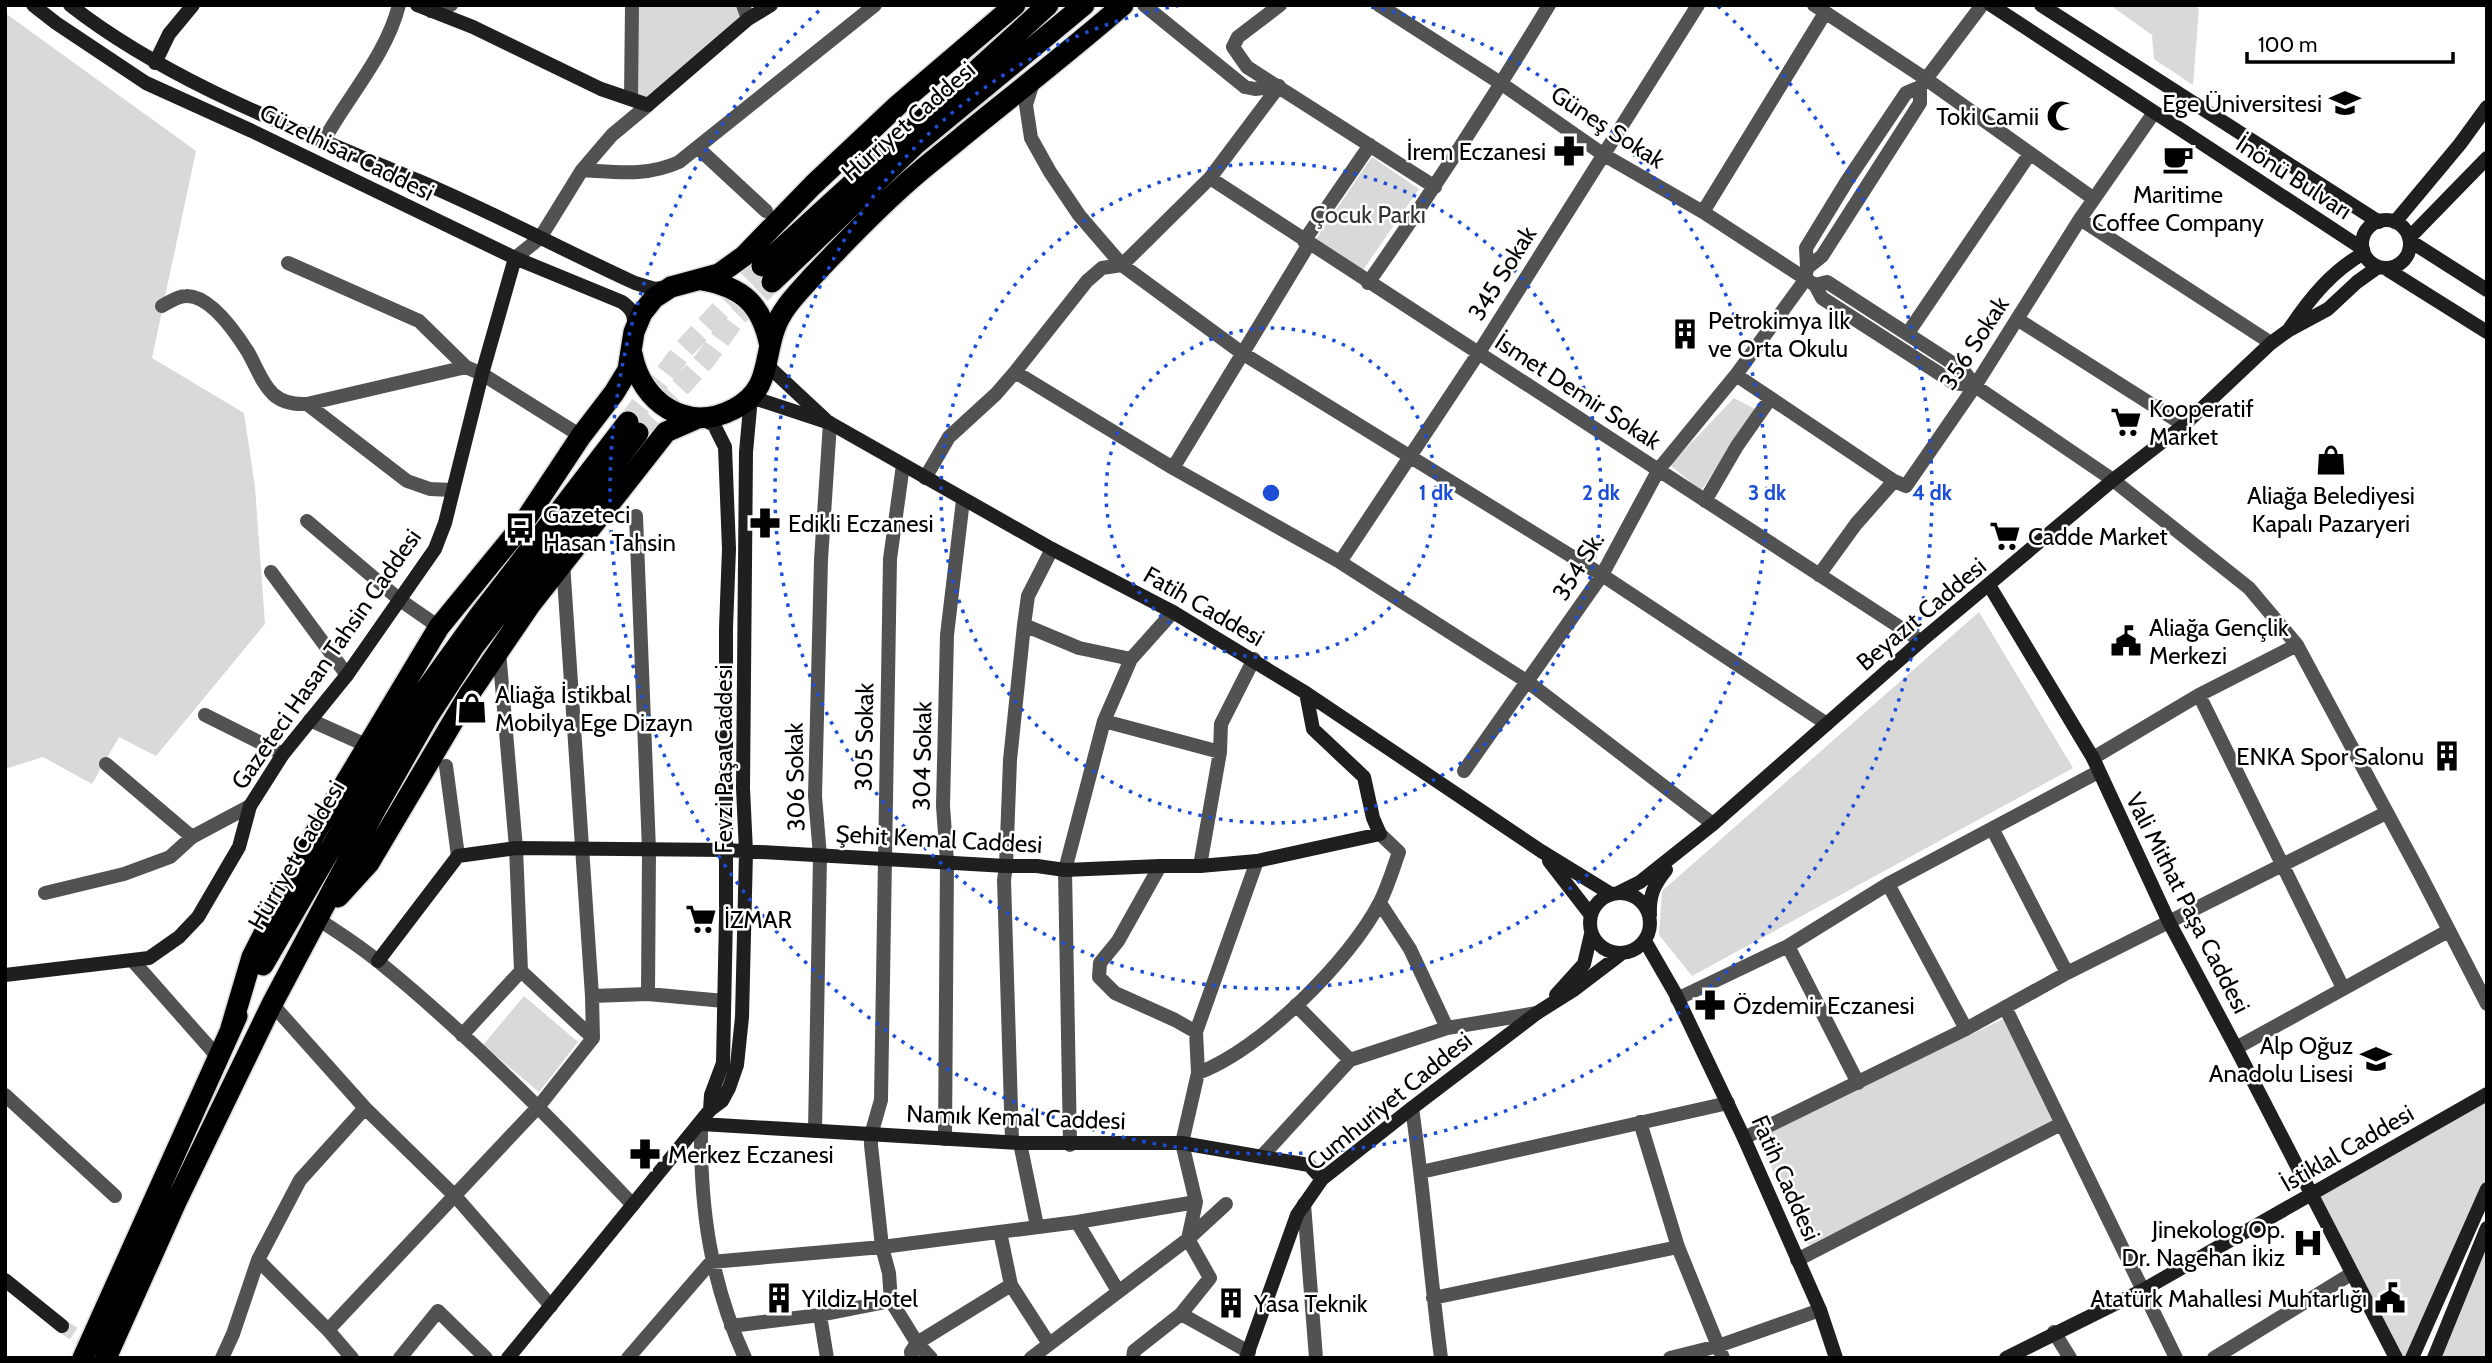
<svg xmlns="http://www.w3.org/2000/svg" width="2492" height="1363" font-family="Cabin,sans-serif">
<rect width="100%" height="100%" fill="#fff"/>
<!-- green -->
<path fill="#d9d9d9" d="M632,5H743L748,19L648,105L631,98Z
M2110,5H2194L2199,9L2193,85L2154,59L2152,35Z
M5,13L196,151L152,358L244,413L255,487L265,624L156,756L119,737L92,784L43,757L5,769Z
M1372,157L1419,189L1363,270L1316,239Z
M1734,398L1755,409L1701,491L1670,465Z
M1979,612L2073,768L1692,976L1659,935L1662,891Z
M524,996L578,1042L539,1092L483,1045Z
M2003,1019L2055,1126L1809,1245L1757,1138Z
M2487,1094V1189L2412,1358H2396L2313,1195Z
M2487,1248V1358H2434L2449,1319Z"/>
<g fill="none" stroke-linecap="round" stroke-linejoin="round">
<!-- secondary-tunnel -->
<path stroke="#d9d9d9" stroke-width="14" stroke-dasharray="14 7" stroke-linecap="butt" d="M62,1326L94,1347"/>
<!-- highway-tunnel -->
<path stroke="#d9d9d9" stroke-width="21" stroke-dasharray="21 10" stroke-linecap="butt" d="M628,422L684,349L762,266
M638,433L705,360L737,316L772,282"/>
<!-- highway casing -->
<g stroke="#dbdbdb" stroke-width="24">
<path id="highway" d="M762,266L1048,5
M702,280C743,287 762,305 770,346
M772,282L916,144L1084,5
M632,354C641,402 686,434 734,409C771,390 763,360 775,328C782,308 798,293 812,277C841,246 871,215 902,187C921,169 943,153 963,136C1016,93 1071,50 1123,5
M338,897L369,863L468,696L530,605L666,432L698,418
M263,965L412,709L479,616L628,422
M231,1028L252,957L314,835L439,627L520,528L581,436L614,393L628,370L634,332L642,313L654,298L671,287L719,274L744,256L813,185L898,105L1015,5
M83,1358L237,1016
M106,1358L176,1202L272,1004L375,810L427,718L474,646L638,433"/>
</g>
<!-- street -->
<path stroke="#525252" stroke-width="14" d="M743,5L748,19
M1144,5L1245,87L1255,89L1279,86
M1280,5L1238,37L1233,47L1247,67L1435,187
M1379,5L1502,84L1604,155L1703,212L1815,285L1822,298L1954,383L1975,386
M1814,5L1926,79L2094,199
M431,11L451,5
M1034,79L1026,105L1031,138L1050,172L1079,215L1122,265L1242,353L1602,575L1827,724
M631,98L632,5
M323,142C348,96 386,56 399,5
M698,148L766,211
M582,170C617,172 646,177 679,162L875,5
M1210,178L1921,641
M1703,212L1825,13
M2080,219L2271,343
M1304,241L1370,145
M515,258L540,238L582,170L612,135L648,105
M288,263L419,321L466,367
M1807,268L1822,256L1920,103V87
M1368,283C1432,192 1492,100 1549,5
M1815,285L1827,282L1963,370L1975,386L2113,480L2249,588L2297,645L2420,874L2487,1004
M162,306C169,302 178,296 186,296C210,295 236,333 248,352C264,381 268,406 307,404L466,367L482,374L581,436
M2017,319L2184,425
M1908,333L2029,155
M1015,372L1173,468L1340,562L1528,682L1713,824
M1736,375L1894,481
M307,404L407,481L430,489L452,490
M903,465L890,559L881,1100L871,1135V1145L882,1247L889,1273L891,1301L917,1343L911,1352L912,1358
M1173,468L1309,244
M925,478L949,437L996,394L1015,372L1087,281L1102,268L1122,265L1210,178L1279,86
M1705,501L1737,446L1770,399
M636,516L649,850L648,994
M307,521L400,600L439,627
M1340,562L1478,354L1698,5
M563,563L592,996L593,1038
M271,572L347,675
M1819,575L1856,524L1894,481L1906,486L1975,386L2080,219L2153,114
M1024,625L1079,648L1131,659
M499,651L516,848L521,971
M2199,695L2343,988
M205,715L283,754
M310,720L368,746
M1104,721L1220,752
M2093,758L2199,695L2297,645
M106,764L192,837
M446,766L458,856
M1464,771L1602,575L1659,469L1736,375L1805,280L1807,268L1806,248L1847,181L1906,93L1920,87L1982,5
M1993,830L2067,973
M1200,866L1220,752L1221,724L1254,659
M1888,884L1966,1029
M45,893L124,874L170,857L192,837L250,806
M1380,903L1410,949L1447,1028
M318,919C339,933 360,946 379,962C470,1036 552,1120 633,1205
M1788,946L1858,1083
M133,961L217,1056
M521,971L593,1038
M592,996L648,994L724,1001
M1677,999L1788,946L1888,884L2098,772
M272,1004L365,1108L456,1197L551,1306
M1296,1005L1350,1060
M2005,1007L2176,1358
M1196,1032L1257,861
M462,1035L521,971
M2236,1048L2448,931
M1198,1073C1261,1049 1349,962 1380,902C1388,886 1393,869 1399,852L1380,834
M5,1095L115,1196
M1412,1108C1424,1191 1430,1274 1441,1358
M1640,1122L1678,1247L1723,1358
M701,1124C700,1208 710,1281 745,1358
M815,1131L820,856L815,796L821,560L830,423
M1744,1138L1966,1029L2067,973L2386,813
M945,1139L947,861L943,806L947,635L963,500
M1012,1141L1004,880L1006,866L1010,760L1024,625L1028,596L1052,549
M1020,1143L1037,1226
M1070,1145L1065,870L1104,721L1131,659L1173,612
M1262,1156L1350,1060L1447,1028L1537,1013
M1421,1172L1728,1103
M1304,1204L1316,1358
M1077,1222L1118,1291
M1000,1232L1011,1285L1049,1344
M258,1260L328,1330L352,1358
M1797,1260L2061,1124
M1433,1298L1678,1247
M1181,1314L1249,1352
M820,1315L827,1358
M731,1326L820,1315L891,1301
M328,1330L539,1106L593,1038
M2054,1332L2070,1358
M222,1358L233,1334L258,1260L300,1180L365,1108
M400,1358L438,1311L486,1358
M628,1358L711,1262L882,1247L1077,1222L1196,1202
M931,1358L917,1343L1011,1285
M1031,1358L1188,1239L1226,1204
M1133,1358L1134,1351L1181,1314L1210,1278L1188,1239L1196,1202L1182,1143L1198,1073L1196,1032L1175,1020L1115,993L1099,977L1100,963L1118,941L1160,866
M1670,1358L1718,1346L1820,1310
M2214,1358L2351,1274"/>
<!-- secondary -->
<path stroke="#1f1f1f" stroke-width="14" d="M33,5L56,23L146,83L252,131L515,258L622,302C632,309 635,315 634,327
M70,5C171,84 301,131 419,181C492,212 563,250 635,283L655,289L669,287
M417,5L473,27L601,89L648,105L748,19L771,5
M1991,5L2363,249
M2041,5L2379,222
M155,63L169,34L193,5
M2362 244a24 24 0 1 1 48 0a24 24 0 1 1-48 0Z
M2395,222L2460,144L2487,107
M2409,238L2487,158
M2410,241L2487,290
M2385,268L2487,332
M2290,328C2310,298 2332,271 2364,253
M768,366L826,420
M701,418L714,425L725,447L729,549L726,628V916L723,1063L711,1095L710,1110
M1989,585L2093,758L2169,922L2236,1048L2396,1358
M1549,861L1590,914
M1590 923a30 30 0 1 1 60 0a30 30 0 1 1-60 0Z
M1618,893L1640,882L1713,824L1921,641L2113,480L2184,425L2271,343L2289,330L2328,309L2357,282L2378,267
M1650,915C1649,895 1654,885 1666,870
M1645,941L1675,993L1744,1138L1820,1310L1836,1358
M378,961L458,856L516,848L726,850L1006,866H1037L1065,870L1160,866H1200L1257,861L1380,834L1373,818L1364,777L1313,729L1306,693
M5,975L149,958L179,937L198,917L239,847L250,806L283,754L347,675L435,549L445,523L482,374L515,258
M1556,995L1584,964L1591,934
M701,1124L1020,1143H1182L1309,1165L1322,1179
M5,1280L62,1326
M508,1358L710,1110L722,1101L729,1088L737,1065L742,1017L746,852L743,788L746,452L751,397L830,423L1052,549L1173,612L1306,693L1541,851L1611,894
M1246,1358L1297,1215L1322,1179L1412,1108L1537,1013L1575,989L1621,954
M2006,1358L2143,1290L2487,1094
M2412,1358L2487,1189
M2434,1358L2487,1228"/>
<!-- highway -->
<use href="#highway" stroke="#000" stroke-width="21"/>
</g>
<!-- distance rings -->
<g fill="none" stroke="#1d4ed8" stroke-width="3.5" stroke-dasharray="3.5 7">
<circle cx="1271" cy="493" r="165"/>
<circle cx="1271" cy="493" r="330"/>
<path d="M1361 5A496 496 0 1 1 1181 5"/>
<path d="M1718 6A661 661 0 1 1 824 6"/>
</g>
<!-- icons -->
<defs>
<g id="university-bare" transform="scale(2.415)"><path d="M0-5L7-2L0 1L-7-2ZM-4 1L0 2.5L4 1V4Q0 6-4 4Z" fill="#000" stroke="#fff" stroke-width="2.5" paint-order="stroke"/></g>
<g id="mosque-bare" transform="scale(2.415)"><path d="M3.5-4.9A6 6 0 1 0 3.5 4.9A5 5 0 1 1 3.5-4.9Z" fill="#000" stroke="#fff" stroke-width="2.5" paint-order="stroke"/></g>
<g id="pharmacy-bare" transform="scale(2.415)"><path d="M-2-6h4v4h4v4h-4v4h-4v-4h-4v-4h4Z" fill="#000" stroke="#fff" stroke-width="2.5" paint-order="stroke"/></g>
<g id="cafe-bare" transform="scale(2.415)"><path d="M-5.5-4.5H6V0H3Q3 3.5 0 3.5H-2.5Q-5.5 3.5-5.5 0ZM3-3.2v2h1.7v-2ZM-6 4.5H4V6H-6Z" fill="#000" stroke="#fff" stroke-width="2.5" paint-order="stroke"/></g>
<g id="building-bare" transform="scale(2.415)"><path d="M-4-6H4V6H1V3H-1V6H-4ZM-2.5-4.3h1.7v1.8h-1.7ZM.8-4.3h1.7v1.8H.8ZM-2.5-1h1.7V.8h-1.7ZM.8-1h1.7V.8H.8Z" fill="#000" stroke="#fff" stroke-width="2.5" paint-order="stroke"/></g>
<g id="supermarket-bare" transform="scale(2.415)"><path d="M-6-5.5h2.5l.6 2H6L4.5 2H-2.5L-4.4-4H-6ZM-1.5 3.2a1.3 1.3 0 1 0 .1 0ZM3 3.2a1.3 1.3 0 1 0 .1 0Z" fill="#000" stroke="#fff" stroke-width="2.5" paint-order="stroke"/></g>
<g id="shop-bare" transform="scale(2.415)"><path d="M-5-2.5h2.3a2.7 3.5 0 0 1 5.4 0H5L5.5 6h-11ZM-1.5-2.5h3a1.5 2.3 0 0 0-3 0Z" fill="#000" stroke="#fff" stroke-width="2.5" paint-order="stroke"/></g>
<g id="bus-bare" transform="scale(2.415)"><path d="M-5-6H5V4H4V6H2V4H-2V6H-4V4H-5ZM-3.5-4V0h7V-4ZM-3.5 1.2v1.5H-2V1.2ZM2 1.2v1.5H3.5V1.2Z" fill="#000" stroke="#fff" stroke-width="2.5" paint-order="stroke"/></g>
<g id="civic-bare" transform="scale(2.415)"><path d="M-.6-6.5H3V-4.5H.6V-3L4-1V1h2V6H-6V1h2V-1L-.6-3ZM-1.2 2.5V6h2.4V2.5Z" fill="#000" stroke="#fff" stroke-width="2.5" paint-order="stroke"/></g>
<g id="school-bare" transform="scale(2.415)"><path d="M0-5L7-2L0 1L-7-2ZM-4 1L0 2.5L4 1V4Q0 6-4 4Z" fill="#000" stroke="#fff" stroke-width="2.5" paint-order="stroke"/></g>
<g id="hospital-bare" transform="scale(2.415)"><path d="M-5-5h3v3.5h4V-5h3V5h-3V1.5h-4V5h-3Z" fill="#000" stroke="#fff" stroke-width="2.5" paint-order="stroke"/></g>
</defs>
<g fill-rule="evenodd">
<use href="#university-bare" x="2345" y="103"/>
<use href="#mosque-bare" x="2062" y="116"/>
<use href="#pharmacy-bare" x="1569" y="151"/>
<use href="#cafe-bare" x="2178" y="159"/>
<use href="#building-bare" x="1685" y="334"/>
<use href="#supermarket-bare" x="2126" y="422"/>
<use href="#shop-bare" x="2331" y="460"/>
<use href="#pharmacy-bare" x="765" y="523"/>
<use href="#bus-bare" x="520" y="528"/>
<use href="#supermarket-bare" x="2005" y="536"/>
<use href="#civic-bare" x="2126" y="641"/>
<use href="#shop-bare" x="472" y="708"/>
<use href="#building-bare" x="2447" y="756"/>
<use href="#supermarket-bare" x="701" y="919"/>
<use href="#pharmacy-bare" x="1710" y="1005"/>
<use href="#school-bare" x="2376" y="1059"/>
<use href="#pharmacy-bare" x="645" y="1154"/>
<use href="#hospital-bare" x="2308" y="1243"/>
<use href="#building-bare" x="779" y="1298"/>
<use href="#civic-bare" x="2390" y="1298"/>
<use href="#building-bare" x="1231" y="1303"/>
</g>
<g text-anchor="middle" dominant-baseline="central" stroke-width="5" stroke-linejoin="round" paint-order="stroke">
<!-- poi labels -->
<g font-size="24" fill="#000" stroke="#fff" text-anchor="start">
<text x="2322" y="103" text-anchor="end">Ege Üniversitesi</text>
<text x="2039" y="116" text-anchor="end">Toki Camii</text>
<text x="1546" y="151" text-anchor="end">İrem Eczanesi</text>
<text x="2178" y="194" text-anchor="middle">Maritime<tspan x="2178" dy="28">Coffee Company</tspan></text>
<text x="1708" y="320">Petrokimya İlk<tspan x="1708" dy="28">ve Orta Okulu</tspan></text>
<text x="2149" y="408">Kooperatif<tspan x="2149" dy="28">Market</tspan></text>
<text x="2331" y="495" text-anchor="middle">Aliağa Belediyesi<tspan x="2331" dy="28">Kapalı Pazaryeri</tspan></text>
<text x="543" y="514">Gazeteci<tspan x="543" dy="28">Hasan Tahsin</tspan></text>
<text x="788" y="523">Edikli Eczanesi</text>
<text x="2028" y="536">Cadde Market</text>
<text x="2149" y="627">Aliağa Gençlik<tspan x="2149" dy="28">Merkezi</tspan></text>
<text x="495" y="694">Aliağa İstikbal<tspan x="495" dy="28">Mobilya Ege Dizayn</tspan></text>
<text x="2424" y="756" text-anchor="end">ENKA Spor Salonu</text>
<text x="724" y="919">İZMAR</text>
<text x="1733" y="1005">Özdemir Eczanesi</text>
<text x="2353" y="1045" text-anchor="end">Alp Oğuz<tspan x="2353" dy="28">Anadolu Lisesi</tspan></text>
<text x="668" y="1154">Merkez Eczanesi</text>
<text x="2285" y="1229" text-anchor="end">Jinekolog Op.<tspan x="2285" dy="28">Dr. Nagehan İkiz</tspan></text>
<text x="802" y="1298">Yildiz Hotel</text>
<text x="2367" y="1298" text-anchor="end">Atatürk Mahallesi Muhtarlığı</text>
<text x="1254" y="1303">Yasa Teknik</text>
</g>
<!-- street labels -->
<g font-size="24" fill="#000" stroke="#fff">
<text transform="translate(908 121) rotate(-41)">Hürriyet Caddesi</text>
<text transform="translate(1608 127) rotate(33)">Güneş Sokak</text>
<text transform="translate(347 152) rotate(26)">Güzelhisar Caddesi</text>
<text transform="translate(2294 177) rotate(33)">İnönü Bulvarı</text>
<text transform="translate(1502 273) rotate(-58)">345 Sokak</text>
<text transform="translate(1974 343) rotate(-57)">356 Sokak</text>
<text transform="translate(1578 391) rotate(33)">İsmet Demir Sokak</text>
<text transform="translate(1578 566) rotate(-58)">354 Sk.</text>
<text transform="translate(1204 606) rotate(30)">Fatih Caddesi</text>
<text transform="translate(1921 614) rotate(-40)">Beyazıt Caddesi</text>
<text transform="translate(326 659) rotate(-55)">Gazeteci Hasan Tahsin Caddesi</text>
<text transform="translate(864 737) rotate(-89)">305 Sokak</text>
<text transform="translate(922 756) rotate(-89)">304 Sokak</text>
<text transform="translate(723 759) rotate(-90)">Fevzi Paşa Caddesi</text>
<text transform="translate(795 777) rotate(-91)">306 Sokak</text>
<text transform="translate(939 839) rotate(3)">Şehit Kemal Caddesi</text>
<text transform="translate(296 855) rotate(-60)">Hürriyet Caddesi</text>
<text transform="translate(2188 903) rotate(63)">Vali Mithat Paşa Caddesi</text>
<text transform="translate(1389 1101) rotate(-39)">Cumhuriyet Caddesi</text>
<text transform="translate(1016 1117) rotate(2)">Namık Kemal Caddesi</text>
<text transform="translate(2347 1148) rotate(-30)">İstiklal Caddesi</text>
<text transform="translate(1786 1178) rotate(66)">Fatih Caddesi</text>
</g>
<!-- park labels -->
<g font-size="24" fill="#303030" stroke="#fff">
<text x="1368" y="214">Çocuk Parkı</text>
</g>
</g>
<circle cx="1271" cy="493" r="10" fill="#1d4ed8" stroke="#fff" stroke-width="3.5"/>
<g font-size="21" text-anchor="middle" font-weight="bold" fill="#1d4ed8" stroke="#fff" stroke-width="5" stroke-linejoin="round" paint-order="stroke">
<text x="1436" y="500">1 dk</text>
<text x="1601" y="500">2 dk</text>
<text x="1767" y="500">3 dk</text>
<text x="1932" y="500">4 dk</text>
</g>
<!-- border -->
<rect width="2492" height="1363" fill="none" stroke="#000000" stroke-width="14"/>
<!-- scale -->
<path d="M2247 52v10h206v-10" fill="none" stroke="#000000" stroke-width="3.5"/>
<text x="2258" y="52" font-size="21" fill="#000000" stroke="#ffffff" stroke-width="5" paint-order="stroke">100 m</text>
</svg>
